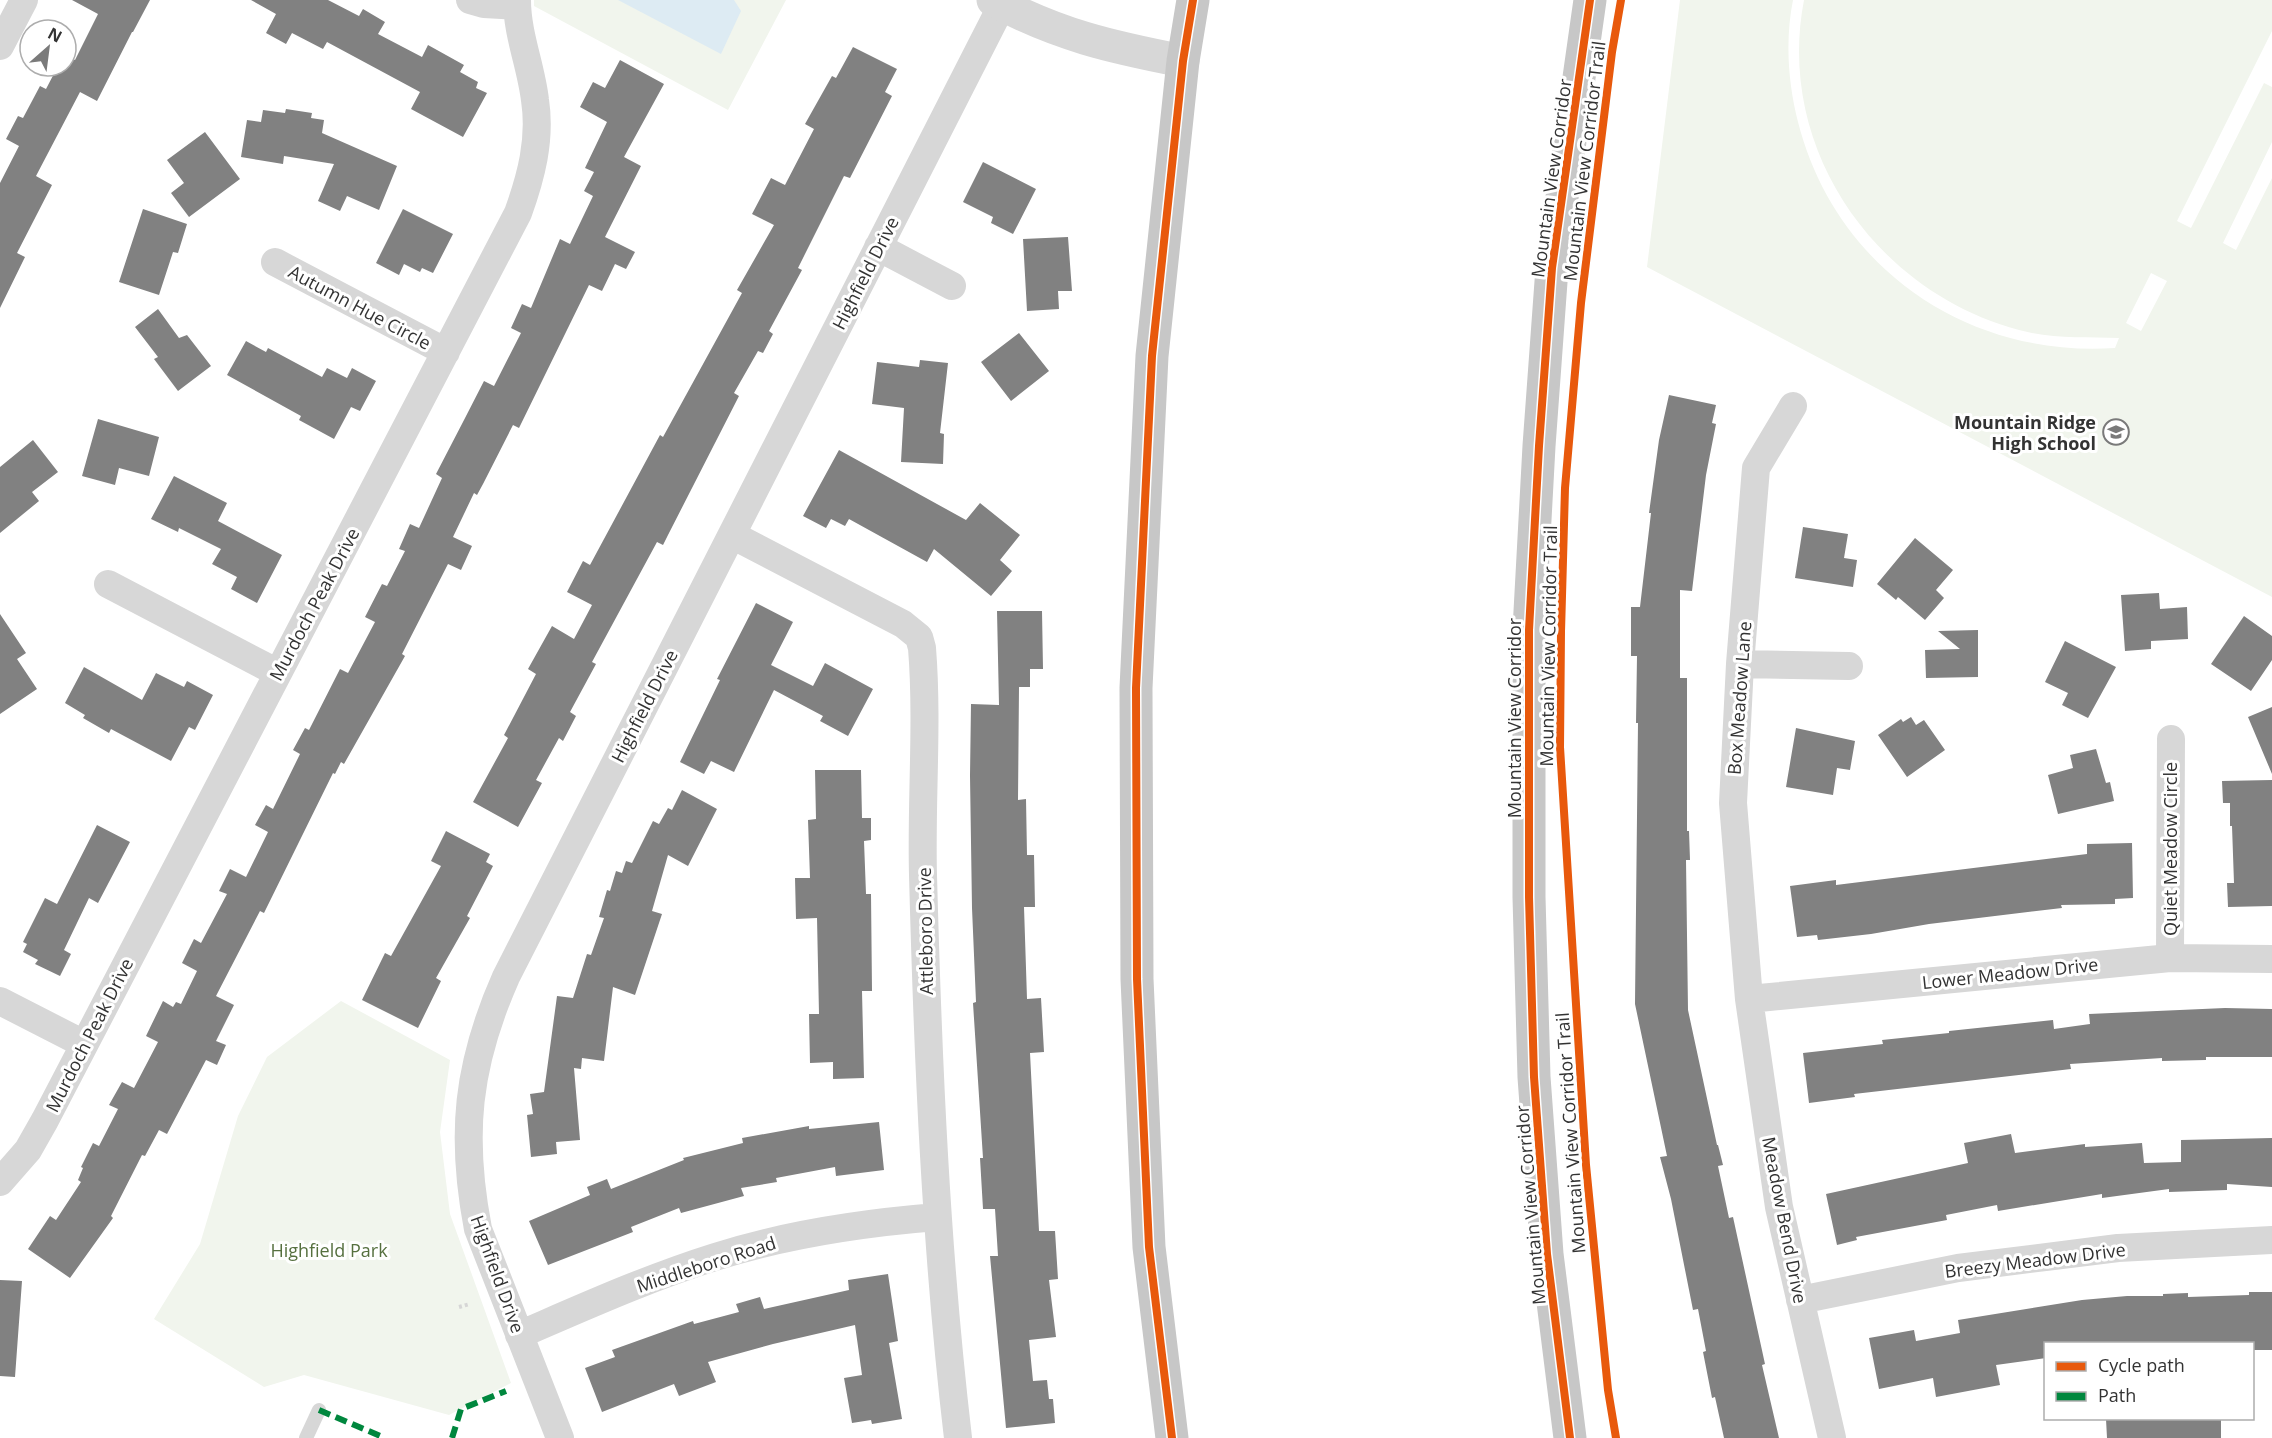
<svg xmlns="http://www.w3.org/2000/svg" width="2272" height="1438" font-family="'Open Sans',sans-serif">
<rect width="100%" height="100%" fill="#fff"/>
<!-- green -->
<path fill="#f1f5ed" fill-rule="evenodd" d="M534,0H786L728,110L534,6Z
M1680,0H1793C1785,40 1788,83 1798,122C1835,267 1966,358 2115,348L2119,338C2085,337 2052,339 2019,330C1876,292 1775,149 1804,0H2272V31L2177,221L2191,228L2264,83L2272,87V142L2223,243L2236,250L2272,178V597L1647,267ZM2151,273L2167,281L2141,331L2126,323Z
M341,1001L450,1060L440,1132L450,1214L511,1383L449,1415L304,1375L264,1387L154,1319L200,1244L238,1116L267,1057Z"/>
<!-- water -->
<path fill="#ddebf3" d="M618,0H734L741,11L721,54Z"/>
<!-- building -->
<path fill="#818181" d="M72,0H150L133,32H132L97,101L80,92L36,176L52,185L17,253L25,257L0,308V183L19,146L6,139L18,116L23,118L40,86L46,89L58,66H66V55L75,60L98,14Z
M251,0H328L359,16L363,9L385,22L378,34L422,57L428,45L464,65L460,72L478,82L476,88L487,93L463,137L411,109L420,92L327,42L323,49L292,33L286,44L266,33L276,14Z
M853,47L897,69L885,92L892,96L850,178L844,176L798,268L802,270L769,331L773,334L763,353L758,351L734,393L739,396L668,535L663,545L657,542L592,662L596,664L570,712L576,716L563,741L559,738L536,780L542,783L518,827L473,802L508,738L504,735L536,674L528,669L552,626L574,639L592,605L567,592L583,561L590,565L660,435L663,437L742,293L737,290L774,225L752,214L771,178L785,185L814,129L805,124L832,76L836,78Z
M620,60L664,84L624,157L641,166L605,237L635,252L626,269L615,264L602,291L589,285L519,428L513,425L483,484L477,495L474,493L453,537L472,546L461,570L448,564L402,654L405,656L344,764L341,762L335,774L333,773L264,913L260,911L216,996L234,1005L216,1041L226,1045L217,1065L206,1060L167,1134L159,1130L145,1156L142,1155L111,1216L113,1218L70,1278L28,1249L50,1216L56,1220L81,1182L78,1180L83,1168L81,1167L93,1143L99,1146L118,1109L109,1105L122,1082L134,1088L158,1042L146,1036L163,1001L173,1007L176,1002L181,1004L197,971L182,963L194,939L201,943L227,894L219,891L230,869L246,877L268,832L255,825L266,805L273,809L300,754L293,750L305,728L309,730L340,669L348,673L375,622L365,617L382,584L387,586L405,551L399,549L410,524L419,528L442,478L436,474L464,420L484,381L494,386L521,333L511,328L522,304L531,308L560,239L570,244L593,196L584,191L594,172L585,168L607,122L580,107L593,82L605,88Z
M286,109L312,113L311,118L324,120L322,133L397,166L379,210L347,196L340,211L318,201L334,164L284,156L283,164L241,157L247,120L261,122L263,110L285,113Z
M205,132L240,179L189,217L171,193L184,183L167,160Z
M983,162L1036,189L1013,234L991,223L993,217L963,202Z
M143,209L187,224L178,253L173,252L159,295L119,282Z
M403,209L453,234L433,273L422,268L420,272L404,264L399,275L376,263Z
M1068,237L1072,291H1058L1059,309L1027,311L1023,239Z
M158,309L179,338L187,335L211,366L178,391L154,359L158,357L135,327Z
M1019,333L1049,371L1011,401L981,362Z
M246,341L266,352L268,348L322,377L327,368L347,378L352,368L376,381L360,411L351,407L334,439L299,420L301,416L227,375Z
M920,360L948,363L940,433L944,434L943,464L901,462L904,408L872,404L877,362L919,367Z
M1669,395L1716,405L1712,423L1716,424L1706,475L1692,591L1680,590V678H1687V831H1689L1690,860H1686L1688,1010L1717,1145H1718L1723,1165L1718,1166L1729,1218L1733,1217L1765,1364L1762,1365L1779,1438H1724L1715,1397L1712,1398L1703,1352L1706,1351L1698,1309L1693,1310L1671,1199L1660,1157L1667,1156L1635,1004L1638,723H1636L1637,656H1631V607H1640L1651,513H1649L1659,440Z
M98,419L159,437L149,476L119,468L115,485L82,476Z
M33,440L58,472L32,492L39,501L0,533V467Z
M839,450L966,520L980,503L1020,535L1000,560L1012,571L991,596L934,549L927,562L849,519L845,526L831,519L826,528L803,516Z
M174,476L227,503L218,521L282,555L257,603L231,589L237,577L212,564L221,549L179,528L178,532L151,519Z
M1803,527L1848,534L1844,558L1857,560L1853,587L1795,578Z
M1915,538L1953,570L1936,590L1944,598L1925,620L1898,597L1896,600L1877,584Z
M2159,593L2160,609L2187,607L2188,639L2151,641V649L2125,651L2121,595Z
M756,603L793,622L771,665L813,686L825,663L873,689L848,736L820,721L823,716L774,690L734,772L711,761L704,774L680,762L720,680L717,679Z
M997,611H1042L1043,669H1030V687H1019L1018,800L1026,799L1027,855H1034L1035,907H1024L1027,999L1041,998L1044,1052L1030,1053L1039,1231H1055L1058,1279L1049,1280L1056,1337L1029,1340L1033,1381L1047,1380L1049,1399H1053L1055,1423L1006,1428L990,1256H998L995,1209H983L980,1158H983L973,1003L976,1002L972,908L970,776L971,704L999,705Z
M0,614L26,653L17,659L37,689L0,714Z
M2244,616L2272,636V660L2251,691L2211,664Z
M1978,630V677L1926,678L1925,650L1960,649L1938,631Z
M2065,641L2116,667L2088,718L2062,705L2068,693L2045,682Z
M84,667L142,700L156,673L184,687L187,681L213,695L195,730L189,727L171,761L111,729L109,733L83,718L85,715L65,703Z
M2272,707V774L2248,717Z
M1911,717L1916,725L1924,720L1945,750L1907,777L1878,735L1901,719L1903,722Z
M1796,728L1855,741L1850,770L1837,768L1833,795L1786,787Z
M2096,749L2106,783L2110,782L2114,801L2058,814L2048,775L2073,768L2070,755Z
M815,770H861L862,818H871V840L864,841L866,894H871L872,991H862L864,1078L833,1079V1062L810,1063L809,1014H819L817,918L796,919L795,878H810L808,820L816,819Z
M2272,780V906L2228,907L2227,883H2234L2232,826H2230V803H2223L2222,781Z
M682,790L717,809L688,866L668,855L652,911L662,914L635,995L613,987L604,1061L582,1058L581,1069L574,1068L580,1140L556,1142L557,1154L531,1157L527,1115L533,1114L530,1094L544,1092L557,996L573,998L587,954L591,955L604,918L599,917L607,890L610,891L616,871L622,873L626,861L632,863L653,821L659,824L668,808L672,810Z
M97,825L130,842L98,903L89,898L64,950L71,954L60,976L35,964L38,960L23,952L27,944L23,942L45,898L57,904Z
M446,831L490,854L486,862L493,866L467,916L470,918L436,978L441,981L418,1028L362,1000L385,953L391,956L441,866L431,861Z
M2132,843L2133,898L2115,899V904L2061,905L2062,908L1929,924L1871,934L1818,940L1817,935L1797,937L1790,886L1836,880V885L2087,854V844Z
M2225,1008L2272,1009V1057H2206V1060L2162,1061V1058L2070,1064L2071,1069L1854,1094L1855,1097L1809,1103L1803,1053L1883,1044L1882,1040L1949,1033V1031L2053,1020L2054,1029L2090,1024L2089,1014Z
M879,1122L884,1170L836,1176L835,1167L776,1178L777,1182L741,1188L744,1196L681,1213L679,1208L631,1227L633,1232L548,1265L529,1221L590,1195L587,1187L607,1179L611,1189L684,1160L683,1158L743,1143L742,1138L809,1126V1129Z
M2011,1134L2015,1153L2085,1144V1147L2142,1143L2144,1163L2181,1162V1140L2272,1138V1187L2227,1184V1190L2169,1192V1189L2102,1198V1194L1998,1211L1997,1205L1946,1215L1947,1220L1856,1237L1857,1240L1837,1245L1826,1194L1968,1163L1964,1143Z
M888,1274L898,1341L889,1343L902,1419L872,1424L871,1420L852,1423L844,1378L862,1375L855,1325L773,1344L708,1362L716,1382L679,1396L674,1384L602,1412L585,1368L615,1357L612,1350L693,1321L694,1324L739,1312L736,1304L760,1297L764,1309L849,1290L848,1280Z
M0,1280L22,1281L15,1377L0,1376Z
M2249,1292H2272V1350H2253V1344H2046V1358L1996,1365L2000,1385L1936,1397L1933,1378L1879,1389L1869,1338L1914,1330L1916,1341L1960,1333L1958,1320L2082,1300L2127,1296H2163V1294L2188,1293V1297L2249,1295Z
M2106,1419H2221V1438H2107Z"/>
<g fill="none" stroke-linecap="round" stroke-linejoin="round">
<!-- path -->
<path stroke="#d6d6d6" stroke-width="4" stroke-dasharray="3 3" stroke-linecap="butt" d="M459,1307L470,1304"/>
<!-- service -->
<path stroke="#d7d7d7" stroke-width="14" d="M306,1438L319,1410"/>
<!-- minor -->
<path stroke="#d7d7d7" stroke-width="28" d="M470,0L484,4L517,6
M0,46L24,0
M878,247L952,286
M275,262L446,352
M1793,406L1756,468L1740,664L1733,803L1749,999L1779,1207L1832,1438
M732,535L903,624L919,637L922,648C928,723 921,800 923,875C928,1064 936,1251 958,1438
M108,584L278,673
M1740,664L1849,666
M2170,958L2171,739
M1749,999L2170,958L2272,959
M0,1001L84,1044
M0,1182L28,1150L45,1120L518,213C531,177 541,140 535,100C531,66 517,34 517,0
M1800,1300L1958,1268L2118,1248L2272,1240
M519,1335C584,1307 648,1278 715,1257C787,1234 862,1223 937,1217
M560,1438L478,1229C460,1135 467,1065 506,977L1002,5"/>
<!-- tertiary -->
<path stroke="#d7d7d7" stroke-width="33" d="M993,0C1058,35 1111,47 1183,61"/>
<!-- trunk -->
<path stroke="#c7c7c7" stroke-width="33" d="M1172,1438L1149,1247L1137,979L1136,688L1152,356L1183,61L1193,0
M1570,1438L1547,1254L1534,1077L1529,897V630L1539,446L1552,268L1590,0"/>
<!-- quiet -->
<path stroke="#00873e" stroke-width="6" stroke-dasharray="12 6" stroke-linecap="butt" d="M319,1410L385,1438
M452,1438L461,1409L506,1391"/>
<!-- cycleway casing -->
<g stroke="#fff" stroke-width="11">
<path id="cycleway" d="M1172,1438L1149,1247L1137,979L1136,688L1152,356L1183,61L1193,0
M1570,1438L1547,1254L1534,1077L1529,897V630L1539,446L1552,268L1590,0
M1616,1438L1608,1390L1586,1165L1560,747L1561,632L1565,488L1581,303L1612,52L1621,0"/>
</g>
<!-- cycleway -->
<use href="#cycleway" stroke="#e8590c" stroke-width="8"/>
</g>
<!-- icons -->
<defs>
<g id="school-ring" transform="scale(1.35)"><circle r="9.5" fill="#fff" stroke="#7a7a7a" stroke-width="1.5"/><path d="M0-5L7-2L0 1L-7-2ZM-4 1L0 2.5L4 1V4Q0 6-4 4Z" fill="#7a7a7a"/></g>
</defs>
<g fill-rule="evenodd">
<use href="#school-ring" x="2116" y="432"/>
</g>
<g text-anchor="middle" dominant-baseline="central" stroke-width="6" stroke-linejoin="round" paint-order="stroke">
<!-- street labels -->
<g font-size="18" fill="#333" stroke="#fff">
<text transform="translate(1584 161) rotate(-83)">Mountain View Corridor Trail</text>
<text transform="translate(1551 178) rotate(-82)">Mountain View Corridor</text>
<text transform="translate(865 273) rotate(-63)">Highfield Drive</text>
<text transform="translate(360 307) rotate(28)">Autumn Hue Circle</text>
<text transform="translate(314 604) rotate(-62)">Murdoch Peak Drive</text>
<text transform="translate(1548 646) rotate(-89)">Mountain View Corridor Trail</text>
<text transform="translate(1739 698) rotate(-86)">Box Meadow Lane</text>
<text transform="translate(644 706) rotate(-63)">Highfield Drive</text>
<text transform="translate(1514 718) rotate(-90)">Mountain View Corridor</text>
<text transform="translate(2170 849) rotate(-90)">Quiet Meadow Circle</text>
<text transform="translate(925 931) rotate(-91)">Attleboro Drive</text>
<text transform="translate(2010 973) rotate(-6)">Lower Meadow Drive</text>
<text transform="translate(89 1035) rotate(-63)">Murdoch Peak Drive</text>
<text transform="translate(1570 1133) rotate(-94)">Mountain View Corridor Trail</text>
<text transform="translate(1530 1205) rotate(-95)">Mountain View Corridor</text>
<text transform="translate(1785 1220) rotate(79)">Meadow Bend Drive</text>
<text transform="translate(2035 1260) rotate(-7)">Breezy Meadow Drive</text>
<text transform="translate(706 1264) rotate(-18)">Middleboro Road</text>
<text transform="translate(498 1274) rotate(70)">Highfield Drive</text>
</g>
<!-- poi labels -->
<g font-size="18" font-weight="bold" fill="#333" stroke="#fff" text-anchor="end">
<text x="2096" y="422">Mountain Ridge<tspan x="2096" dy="21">High School</tspan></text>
</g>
<!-- park labels -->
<g font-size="18" fill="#56703f" stroke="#fff">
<text x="329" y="1250">Highfield Park</text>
</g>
</g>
<!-- legend -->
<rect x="2044" y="1342" width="210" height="78" fill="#ffffff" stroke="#adadad" stroke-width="1.5"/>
<rect x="2056" y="1362" width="30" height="9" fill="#e8590c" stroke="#adadad" stroke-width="1.5"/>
<text x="2098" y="1372" font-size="18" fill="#333333">Cycle path</text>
<rect x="2056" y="1392" width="30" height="9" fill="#00873e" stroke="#adadad" stroke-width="1.5"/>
<text x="2098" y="1402" font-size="18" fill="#333333">Path</text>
<!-- north arrow -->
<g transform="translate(48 48) rotate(28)"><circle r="28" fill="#ffffff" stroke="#adadad" stroke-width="1.5"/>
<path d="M0-4.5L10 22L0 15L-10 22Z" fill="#7a7a7a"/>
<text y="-9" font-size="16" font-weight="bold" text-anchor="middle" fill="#333333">N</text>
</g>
</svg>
